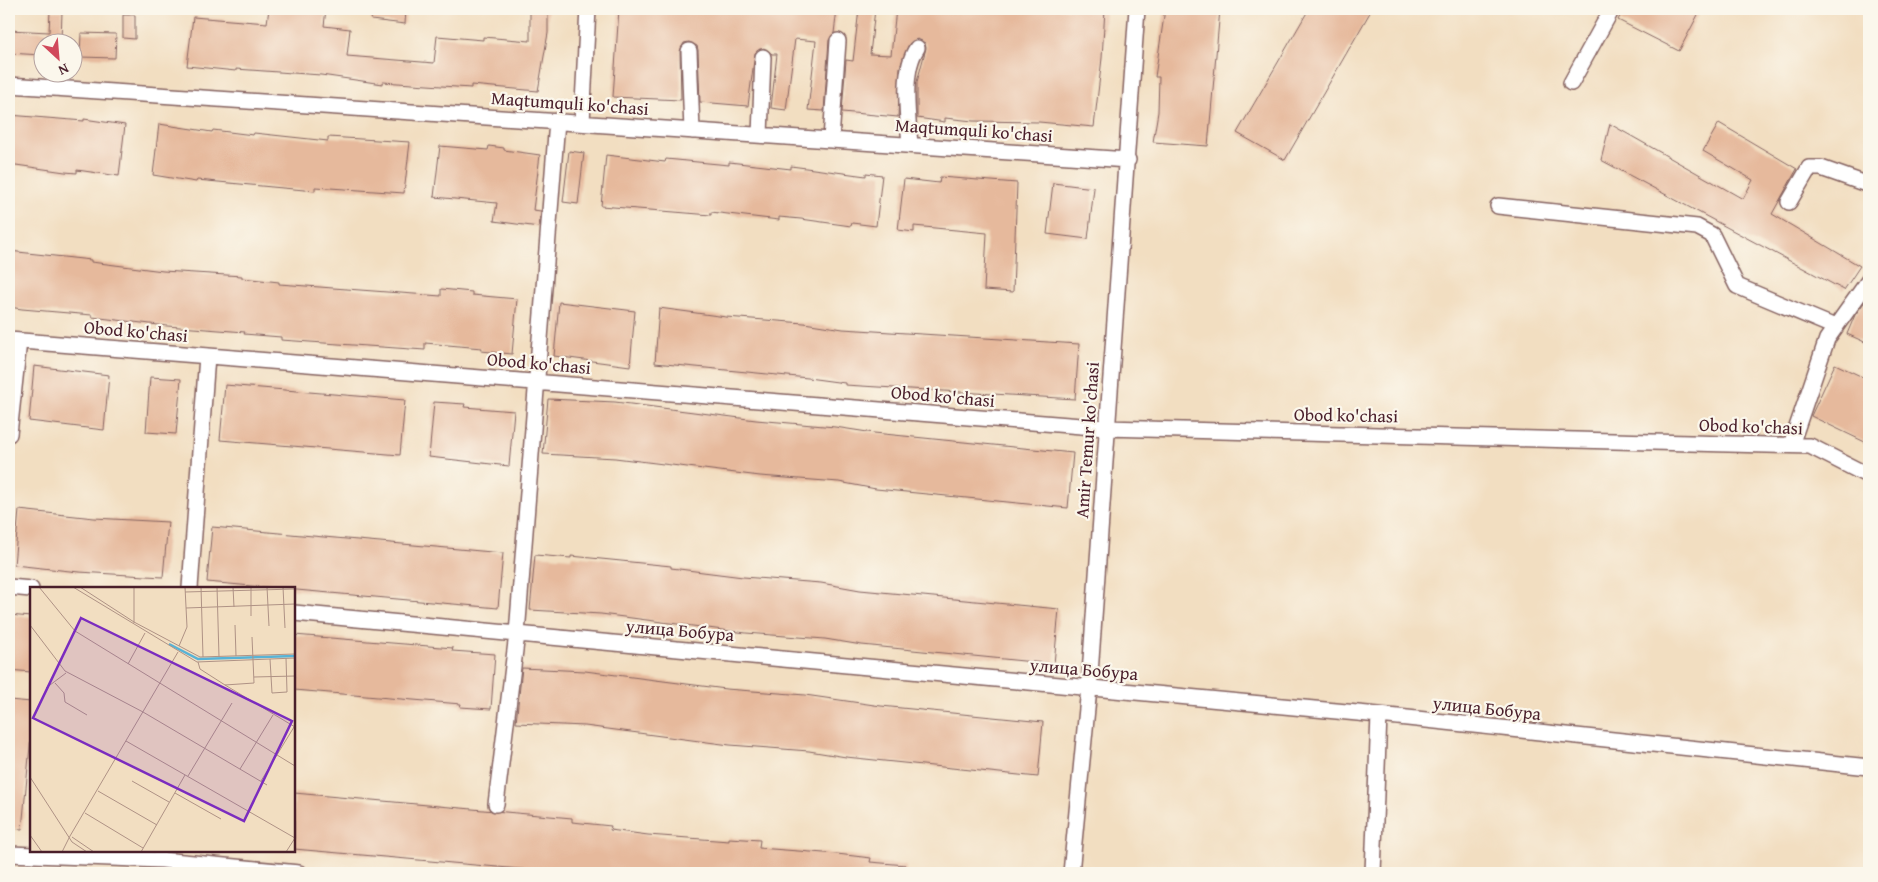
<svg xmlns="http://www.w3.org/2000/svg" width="1878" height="882" font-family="'Gentium Book Plus',serif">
<rect width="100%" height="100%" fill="#fbf7ec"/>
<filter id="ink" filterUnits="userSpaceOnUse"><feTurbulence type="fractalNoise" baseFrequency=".02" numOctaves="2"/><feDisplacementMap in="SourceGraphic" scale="10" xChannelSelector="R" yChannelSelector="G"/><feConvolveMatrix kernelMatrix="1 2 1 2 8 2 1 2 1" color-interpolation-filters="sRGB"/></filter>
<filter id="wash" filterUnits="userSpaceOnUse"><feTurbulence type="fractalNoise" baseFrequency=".0096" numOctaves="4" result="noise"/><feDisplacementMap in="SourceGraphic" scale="20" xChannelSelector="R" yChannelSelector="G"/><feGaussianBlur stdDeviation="1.12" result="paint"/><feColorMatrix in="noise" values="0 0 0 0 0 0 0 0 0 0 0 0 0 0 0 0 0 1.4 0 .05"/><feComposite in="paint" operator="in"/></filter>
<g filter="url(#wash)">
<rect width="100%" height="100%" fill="#f2dec1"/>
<g id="blocks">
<!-- building -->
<path fill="#e6b99c" d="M269,9H326L324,26L350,29L347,56L434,63L437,36L483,40V37L530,41V9H548V33L538,91L471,85V88L383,82V84L321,75L236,69V71L187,66L193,17L267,23Z
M373,9H406L405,24L371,20Z
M619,9H837L834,33L829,40L824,111L808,110L816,41L795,39L786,110L771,108L777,54H772L764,48L755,53L748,106L700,102L698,50L697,46L689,42L684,43L680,51L681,100L613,97Z
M859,9H875L870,54L891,55L896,9H994L1041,11L1042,9H1105L1102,58L1094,127L1039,122L973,121L945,118V122L917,118V82L926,48L925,43L917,39L909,44L900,67L898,117L842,112L846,60L853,61Z
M1165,9H1220L1208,146L1153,142L1158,112L1159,77H1155Z
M1309,9H1372L1285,160L1237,133Z
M1624,9H1701L1679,51L1618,20Z
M50,11H62L61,42H42L41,55L9,53V30L49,32Z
M123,15H135V39L123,38Z
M81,33L116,34L115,58L80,57Z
M9,115L84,121V119L125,125L119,176L77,170V173L65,172L9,164Z
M1719,123L1797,169L1772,214L1860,266L1844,290L1601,160L1610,124L1743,199L1753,180L1703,151Z
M159,124L212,132L213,130L253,135L254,133L328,141V137L410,142L404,193L315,187V191L197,180L196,182L153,175Z
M440,146L488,150L489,146L504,148V150L540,155L533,210L541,211L539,227L494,221L497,203L434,197Z
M569,151L584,153L578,204L563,202Z
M606,155L665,162L666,159L729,165V162L791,169V166L866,176V173L882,175L876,226L852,223L851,226L801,219L779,217V220L711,212V215L601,206Z
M940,177L1017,183L1013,292L984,290L987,233L914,226V232L898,230L904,179L939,183Z
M1053,183L1094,188L1088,239L1047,234Z
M9,251L91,260V262L163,271L242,276V278L279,282V284L441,296V289L472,292V295L517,299L512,354L481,351L482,348L425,343V350L281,340V337L244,334L245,332L167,326L92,317V315L22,309L9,307Z
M1869,296V344L1847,334L1855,315Z
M559,302L635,311L630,366L554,356Z
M659,308L726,317L804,323L843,329L1079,344L1075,399L845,385V383L808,378L655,363Z
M1835,364L1869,380V444L1811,416Z
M34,366L109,375L104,430L29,421Z
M150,377L181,379L176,434L146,432Z
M225,385L405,400L400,455L220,440Z
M548,399L615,402L756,420L835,427L874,433L1073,453L1068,508L876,489L839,482L760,476L615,458L543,454Z
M434,402L465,404L464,407L514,411L509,466L429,457Z
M19,510L94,518L168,522L163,577L79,572L14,565Z
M212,527L503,553L498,608L207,582Z
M535,555L571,558V556L671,566V568L743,577L821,583L860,590L1059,609L1054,664L862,645L825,639L746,633L601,614L530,610Z
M9,615L31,617V672L9,670Z
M294,635L453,648L452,651L495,654L491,709L460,707L461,704L294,690Z
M522,668L585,671L726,689L805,695L881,706L1043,722L1038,777L846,757L809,751L730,745L585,726L516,723Z
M9,700L31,702V736L22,829L9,828Z
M294,793L572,818V822L611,826L610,830L648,835L729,841V838L760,840L759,848L837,854L871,858L870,862L906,865V873H565L294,849Z"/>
</g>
</g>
<g filter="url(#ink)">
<use href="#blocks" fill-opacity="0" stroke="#856260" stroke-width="1"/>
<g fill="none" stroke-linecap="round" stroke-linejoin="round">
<!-- minor casing -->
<g stroke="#856260" stroke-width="18">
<path id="minor" d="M689,51L692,131
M1571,83L1612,9
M9,85L1128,160
M582,122L588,9
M760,135L763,57
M831,139L838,41
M910,145C908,117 901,71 917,48
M1789,202L1809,168H1821L1869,185
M1498,206L1697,227L1712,235L1737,286L1835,327
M9,340L1106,428L1810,446L1869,476
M9,434L19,341
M1791,445L1827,339L1869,280
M9,587L31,589
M190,588L207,356
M294,613L1379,715L1869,767
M496,804L517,634L557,121
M9,854L162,860L299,873
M1071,873L1089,688L1137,9
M1373,873L1379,715"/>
</g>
<!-- minor -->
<use href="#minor" stroke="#fff" stroke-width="15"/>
</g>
</g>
<g text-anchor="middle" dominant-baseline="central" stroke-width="4.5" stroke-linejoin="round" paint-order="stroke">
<!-- street labels -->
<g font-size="18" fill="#4a1f2b" stroke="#fbf7ec">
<text transform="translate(570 103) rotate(4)">Maqtumquli ko'chasi</text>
<text transform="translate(974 130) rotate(4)">Maqtumquli ko'chasi</text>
<text transform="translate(136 331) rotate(5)">Obod ko'chasi</text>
<text transform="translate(539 363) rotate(5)">Obod ko'chasi</text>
<text transform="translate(943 396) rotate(5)">Obod ko'chasi</text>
<text transform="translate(1346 415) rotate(1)">Obod ko'chasi</text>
<text transform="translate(1751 426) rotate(2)">Obod ko'chasi</text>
<text transform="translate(1087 440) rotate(-86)">Amir Temur ko'chasi</text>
<text transform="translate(680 630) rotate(5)">улица Бобура</text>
<text transform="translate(1084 669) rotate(5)">улица Бобура</text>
<text transform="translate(1487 708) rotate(6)">улица Бобура</text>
</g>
</g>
<!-- overview -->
<g transform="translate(30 587)">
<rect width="265" height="265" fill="#f2dec1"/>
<path fill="none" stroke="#58b3d6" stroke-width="2.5" d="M139,57L168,72L265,69"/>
<path fill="none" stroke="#af9285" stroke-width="1" d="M9,0L45,44L265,179M43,0L167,75L265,71M50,0L104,35L170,70L265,67M104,0V36M171,0L173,70M187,0L189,70M203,0L204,20M221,0V29M237,0L239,39M253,0L255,41M155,5L265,2M156,21L265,17M0,38L35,84L113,125L237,198M205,38L206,69M149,59L157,40L155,0M240,72L242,106L257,105L256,71M168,75L170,82L195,98L265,140M98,77L115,46M224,90L265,89M25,96L34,106L35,115L57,128M195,98L224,96L222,50M16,101L36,86M96,154L265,251M210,182L243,128M158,189L202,116M0,190L42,255L57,265M102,194L139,215M231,194L264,140M68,204L127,238M145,206L191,232M55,226L113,261M0,248L12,265M40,249L148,65M42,250L64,265M32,265L40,249M111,265L155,188M256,265L265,251"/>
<path fill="#7b2cbf" fill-opacity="0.15" stroke="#7b2cbf" stroke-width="2.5" d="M51,31L262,134L214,234L3,131Z"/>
<rect width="265" height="265" fill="none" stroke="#4a1f2b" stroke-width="2.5"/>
</g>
<!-- margin -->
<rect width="1878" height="882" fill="none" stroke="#fbf7ec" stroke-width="30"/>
<!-- north arrow -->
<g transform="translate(58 58) rotate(154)"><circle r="24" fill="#fbf7ec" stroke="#b4a19f"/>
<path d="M0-4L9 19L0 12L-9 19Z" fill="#d1495b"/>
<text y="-8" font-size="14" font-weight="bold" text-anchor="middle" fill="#4a1f2b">N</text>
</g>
</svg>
